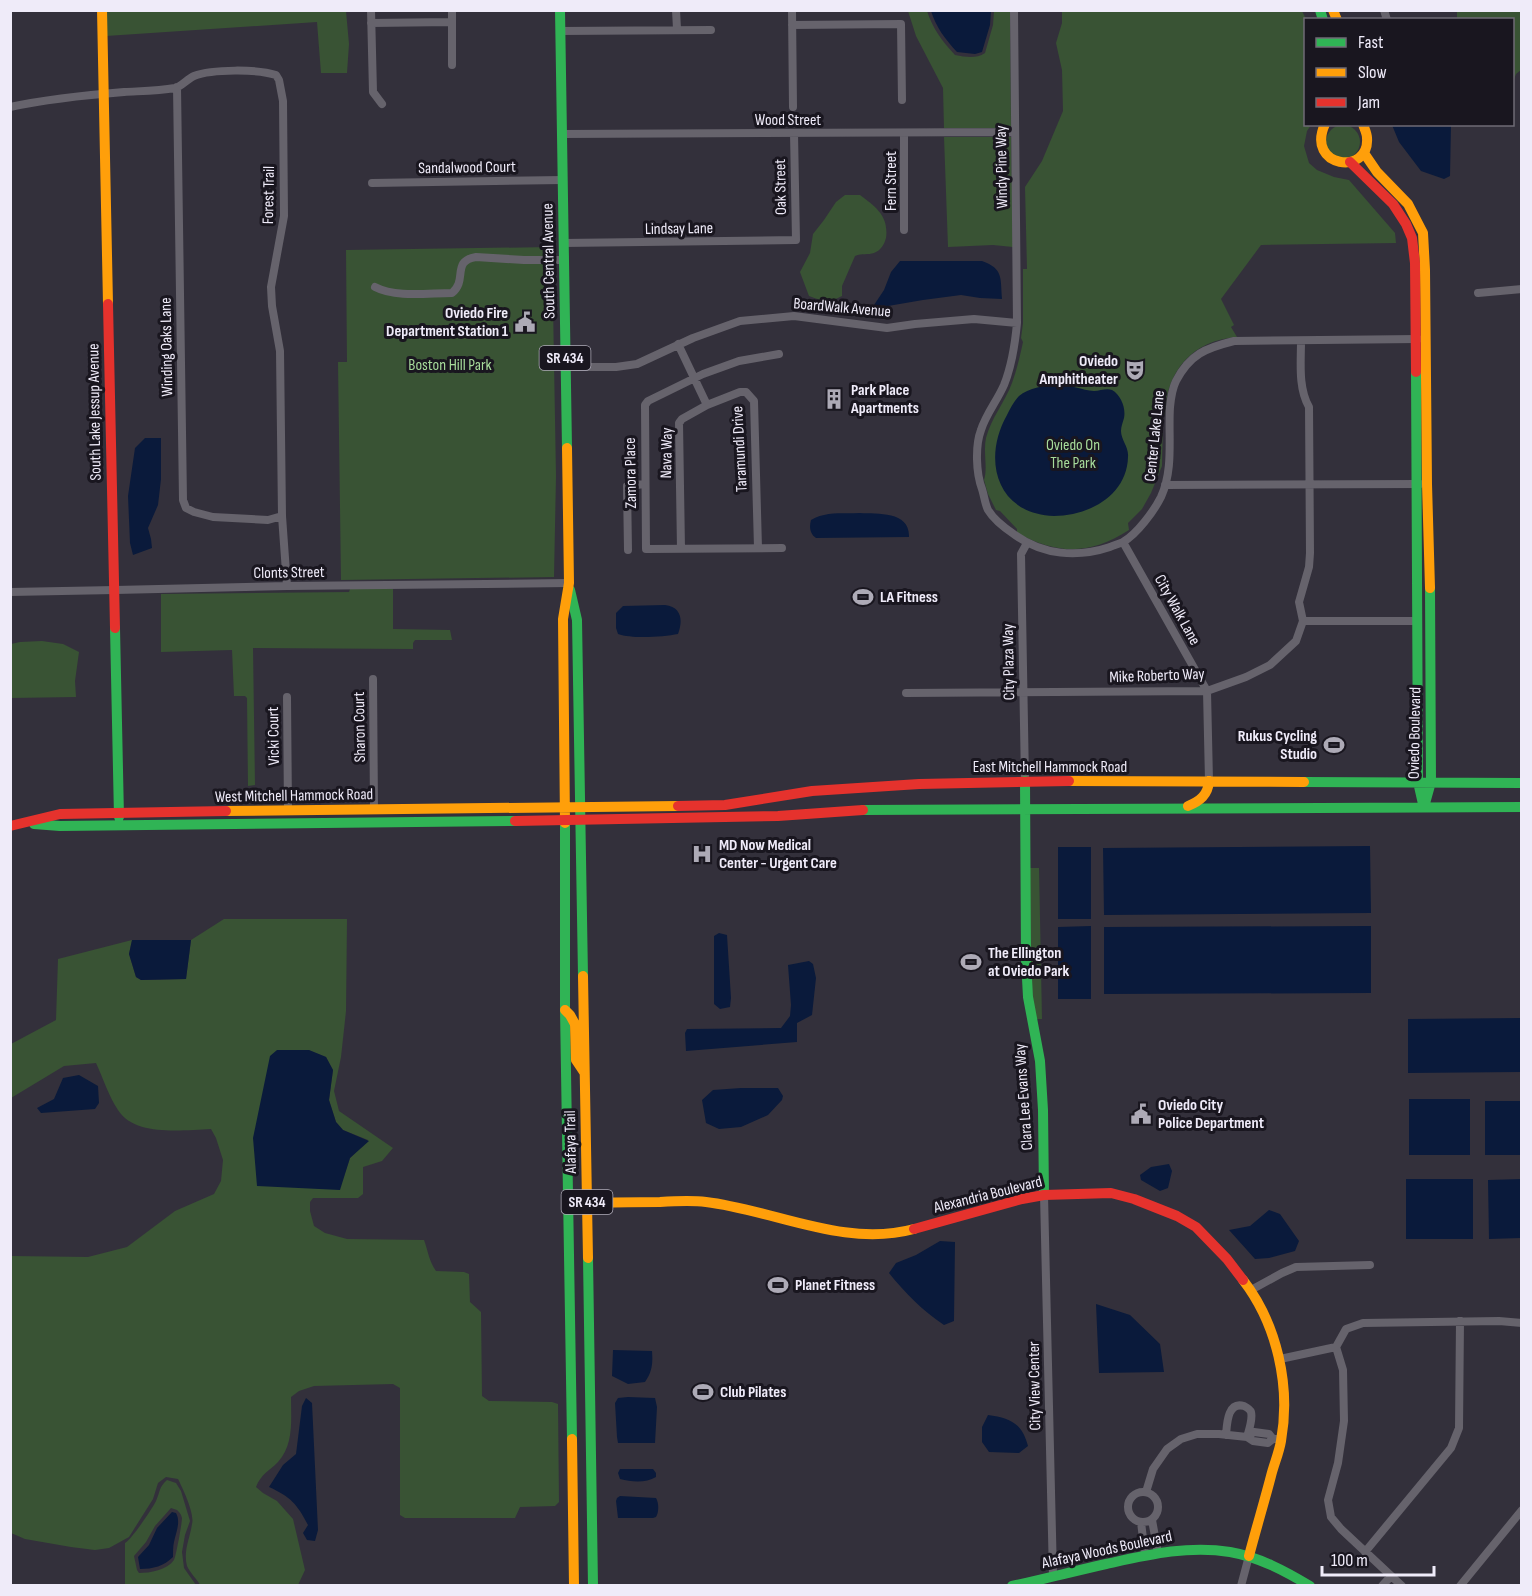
<svg xmlns="http://www.w3.org/2000/svg" width="1532" height="1596" font-family="'Sofia Sans Condensed',sans-serif">
<rect width="100%" height="100%" fill="#33303b"/>
<!-- green -->
<path fill="#395334" fill-rule="evenodd" d="M106,11H346L349,44L347,73H321L317,22L106,36Z
M908,11H927C933,29 942,41 955,55C966,57 976,59 985,53L993,25L994,11H1010L1011,128H944L943,88L916,36Z
M1062,11H1302L1306,19V124L1311,125L1307,131L1304,146L1309,163L1317,170L1334,177L1349,180L1395,233L1396,243L1261,245L1221,299L1234,325L1231,327L1237,337C1193,340 1166,371 1165,414L1163,417L1162,466L1151,493L1142,509L1128,523L1129,530C1090,555 1058,555 1017,533V529L1000,511L996,510L988,494L984,480C988,468 983,452 986,438C991,418 1005,402 1012,383C1017,369 1020,356 1023,342L1021,338L1023,323V269H1027L1025,187L1042,161L1063,111L1062,70L1056,43L1062,23Z
M1457,11H1521V70L1516,74L1513,82L1512,20L1457,19Z
M1326 142a17 17 0 1 1 34 0a17 17 0 1 1-34 0Z
M944,137H1011L1013,247L993,245L948,247Z
M845,195H860C876,207 889,216 886,238C884,245 881,250 874,253C868,255 862,253 855,256L842,286V296C830,303 821,301 809,296L800,272L810,253L813,234L824,220L836,202Z
M552,247L556,476L554,577L341,580L338,362H347L346,250Z
M350,589H393V629L450,630L452,640H415L413,643V649L253,648L255,785L248,786L247,698L245,696H234L232,650L161,652V594L349,592Z
M42,641L63,644L79,652L75,681L76,697L11,698V644L20,642Z
M1030,868H1039L1042,1019H1036C1027,969 1030,919 1030,868Z
M224,919H347L346,1011L341,1057L334,1091L339,1111L393,1148L382,1161L363,1167V1194L358,1198H313L310,1202V1211L314,1226L325,1233L347,1239L424,1240C428,1251 429,1261 436,1271L464,1272L469,1274L470,1302L481,1312L482,1396L489,1401L552,1402L558,1404L559,1502L555,1506L520,1507L515,1518H405L400,1515V1388L393,1384L314,1386L299,1391L291,1397C291,1420 294,1444 278,1462C269,1471 261,1474 256,1487L263,1493L277,1501L293,1519L305,1570L298,1585H200C197,1579 190,1573 187,1566C183,1551 190,1538 192,1524C195,1514 183,1489 178,1479L166,1477L158,1483L153,1499L129,1537L109,1548L95,1550L71,1547L25,1539L11,1533V1256L88,1257L127,1247L175,1211L214,1194L221,1181L223,1160L216,1138L211,1129C183,1130 135,1137 118,1110C109,1097 103,1078 96,1063L64,1066L11,1098V1044L56,1020L58,959L132,940L129,954L136,977L141,980L186,979L191,940ZM277,1050H308L326,1057L333,1070L329,1100L336,1122L343,1130L368,1140L350,1158L339,1190Z
M167,1480L176,1483L181,1491L190,1521L185,1535L182,1552L184,1568L196,1585H125V1543C132,1539 152,1509 156,1501C160,1492 159,1487 167,1480ZM171,1508L177,1510C180,1513 181,1514 182,1518C182,1523 176,1557 174,1560C167,1570 150,1573 139,1573L137,1570L134,1556L146,1542L155,1526Z"/>
<!-- water -->
<path fill="#0a1a3b" d="M931,11H991L990,25L982,52L975,54L957,52C945,39 936,27 931,11Z
M1392,125H1451L1450,176L1444,179L1421,171L1399,142Z
M900,261H982C1004,269 1000,278 1002,299L980,298L961,295L923,300L888,306L874,305L884,290L891,272Z
M1058,384C1070,385 1082,390 1094,391C1100,391 1106,388 1112,390C1121,395 1126,408 1124,418C1123,422 1121,426 1121,431C1121,440 1129,447 1128,457C1127,496 1088,516 1054,516C996,514 982,459 1007,415C1010,409 1014,401 1019,396C1028,388 1046,385 1058,384Z
M145,438H161V479L158,505L148,528L151,539L152,548L133,555L130,543L128,496L135,448Z
M860,513C878,514 910,511 909,537L816,538C810,534 809,527 811,520C826,511 843,514 860,513Z
M665,605C682,607 683,621 678,634C663,637 632,639 618,634L616,628V613L623,606Z
M1370,846L1371,913L1104,915L1103,848Z
M1058,847H1091V919H1058Z
M1091,926V999H1058V927Z
M1371,926V993L1104,994V927Z
M719,933L727,935L731,998L730,1007L720,1009L714,1004V936Z
M132,940H191L186,979L141,980L136,977L129,954Z
M809,961L813,964L816,978L812,1015L797,1023V1042L686,1051L685,1033L687,1029L781,1028L790,1016L791,1005L788,965Z
M1521,1018V1072L1408,1073V1019Z
M277,1050H309L326,1057L333,1070L329,1100L336,1122L343,1130L369,1141L350,1158L340,1190L257,1186L253,1138L270,1056Z
M79,1075L98,1086L99,1103L95,1109L41,1113L37,1108L54,1099L63,1078Z
M741,1088H778L783,1096L782,1100L768,1115L741,1127L719,1129L706,1123L702,1100L713,1090Z
M1409,1099H1470V1155H1409Z
M1485,1101H1521V1155H1485Z
M1169,1164L1172,1171L1168,1188L1160,1191L1141,1180L1140,1175L1151,1167Z
M1406,1179H1473V1239H1406Z
M1521,1179V1238L1489,1239L1488,1180Z
M1269,1210L1280,1214L1299,1241L1295,1251L1269,1258L1255,1259L1229,1230L1250,1226Z
M940,1241L955,1242L954,1321L944,1325C923,1311 905,1293 889,1273L896,1263L916,1255Z
M1096,1304L1130,1315L1160,1344L1164,1372L1099,1373Z
M613,1350L652,1351C653,1364 652,1372 645,1382L628,1384L612,1376Z
M628,1397L655,1398L657,1407L655,1443H618L617,1437L615,1403L618,1398Z
M306,1398L312,1403L318,1530L315,1541L307,1540L303,1533L308,1525C297,1504 291,1497 269,1487L283,1465L296,1454L302,1406Z
M988,1415C1010,1418 1022,1423 1028,1446L1019,1453L989,1452L982,1442V1427Z
M620,1469H653L656,1473V1477C646,1483 632,1482 620,1479L618,1473Z
M620,1496L656,1498C659,1503 659,1512 656,1517L653,1518H618L616,1501L617,1498Z
M172,1512L176,1513C181,1522 176,1532 174,1542C173,1546 173,1552 173,1557C164,1566 153,1569 140,1569L138,1557L149,1545L157,1528Z"/>
<g fill="none" stroke-linecap="round" stroke-linejoin="round">
<!-- street -->
<path stroke="#66636c" stroke-width="8" d="M371,10L373,92L382,104
M452,10V65
M676,10L677,29
M792,10L793,107
M1014,10L1017,323C1015,345 1012,365 1004,385C997,401 986,414 981,430C975,446 976,473 982,489C984,495 985,504 988,510C994,520 1006,529 1015,535C1043,555 1077,558 1110,547C1114,545 1119,544 1123,542C1137,534 1154,511 1161,497C1174,469 1168,436 1170,407C1171,397 1172,389 1176,381C1190,354 1206,348 1234,341L1418,339
M1384,10L1387,20
M371,23L452,22
M792,25L901,24L902,100
M560,31L711,30
M177,87L183,500L186,508L194,512L213,517L268,520L282,516
M10,107C48,99 86,95 124,92C141,91 158,91 175,88C182,86 187,79 194,76C212,69 258,69 276,75L279,80L283,101L284,216L271,287L272,306L280,351L282,516L287,586
M904,133V230
M562,134L1015,132
M372,183L563,180
M563,243L796,240L794,133
M375,287C396,298 428,293 452,293C468,280 451,261 476,257L524,260H564
M1478,293L1522,289
M1301,341C1301,362 1298,388 1309,407L1310,553L1309,567L1299,602L1303,621
M678,344L707,405L682,419L679,423L681,549
M779,354L739,361L703,374L648,401L645,405L646,549L782,548
M565,367H616L637,364L693,338L740,321L794,316L887,328L915,324L974,319L1017,323
M707,405L740,392H746L754,401L758,548
M1165,485L1420,484
M1123,542L1207,691L1209,781
M628,550L627,486L645,484
M10,592L115,590L287,586L569,583
M373,679L374,810
M906,693L1207,691L1246,677L1270,665L1296,641L1303,621H1418
M287,697L288,811
M1025,781L1021,554L1027,543
M1044,1195L1053,1576
M1251,1290L1282,1273L1296,1267L1370,1265
M1280,1359L1336,1347
M1226,1435C1227,1425 1227,1401 1244,1406C1246,1407 1250,1409 1251,1412C1253,1419 1249,1430 1247,1437
M1247,1437L1254,1432L1269,1434L1273,1439H1278
M1128 1507a15 15 0 1 1 30 0a15 15 0 1 1-30 0Z
M1146,1492L1153,1469L1167,1449L1181,1439L1197,1434H1219L1247,1437L1253,1441L1268,1443L1273,1439
M1152,1520L1158,1553
M1141,1522L1145,1555
M1365,1552L1451,1448L1459,1428L1460,1321
M1241,1586L1249,1556
M1382,1586L1391,1576
M1402,1586L1341,1529L1331,1517L1328,1500L1338,1463L1344,1421L1343,1370L1336,1347L1346,1329L1363,1323L1499,1321L1522,1323
M1460,1586L1522,1510"/>
<!-- fast -->
<path stroke="#30b455" stroke-width="10" d="M560,10L567,448
M1320,10L1323,20
M1416,372L1418,782L1423,804
M570,590L577,620L583,976
M115,628L119,817
M1025,781L1026,960L1028,997L1040,1061L1043,1110L1044,1195
M1304,782L1522,783
M1424,807L1431,782L1430,588
M863,810L1522,807
M565,823V1010L572,1439
M34,824L60,826L515,821
M588,1258L593,1586
M1012,1586C1044,1579 1075,1571 1106,1564C1147,1555 1188,1545 1230,1552C1259,1557 1285,1571 1310,1586"/>
<!-- slow -->
<path stroke="#ff9f0a" stroke-width="10" d="M102,10L108,304
M1333,10L1337,20
M1325,124C1305,168 1370,176 1367,138C1367,133 1364,128 1363,124
M1364,153L1377,172L1408,204L1423,233L1425,270L1427,484L1430,588
M1069,781L1304,782
M1188,806C1200,801 1208,795 1209,781
M226,811L678,806
M565,823L563,619L569,583L567,448
M583,976L588,1258
M565,1010L570,1015L575,1024L576,1060L584,1072
M568,1203C599,1203 629,1202 660,1202C675,1201 691,1200 706,1202C774,1210 844,1248 914,1229
M1243,1280C1277,1324 1291,1386 1281,1441C1279,1453 1274,1464 1271,1476C1264,1503 1256,1529 1249,1556
M572,1439L574,1586"/>
<!-- jam -->
<path stroke="#e5322d" stroke-width="10" d="M1350,162L1393,204L1406,224L1412,238L1415,263L1416,372
M108,304L115,628
M678,806L725,805L812,791L919,784L1069,781
M515,821L778,816L863,810
M10,826L60,814L226,811
M914,1229L1022,1199L1044,1195L1111,1193L1134,1199L1177,1216L1196,1227L1227,1259L1243,1280"/>
</g>
<!-- icons -->
<defs>
<g id="civic-bare" transform="scale(1.62)"><path d="M-.6-6.5H3V-4.5H.6V-3L4-1V1h2V6H-6V1h2V-1L-.6-3ZM-1.2 2.5V6h2.4V2.5Z" fill="#adaab6" stroke="#19161f" stroke-width="2.5" paint-order="stroke"/></g>
<g id="theatre-bare" transform="scale(1.62)"><path d="M-5-5.5Q0-4 5-5.5V0Q5 5 0 6Q-5 5-5 0ZM-3.3-2.5H-1v1.5H-3.3ZM1-2.5H3.3v1.5H1ZM-2.8 1Q0 5.5 2.8 1Z" fill="#adaab6" stroke="#19161f" stroke-width="2.5" paint-order="stroke"/></g>
<g id="building-bare" transform="scale(1.62)"><path d="M-4-6H4V6H1V3H-1V6H-4ZM-2.5-4.3h1.7v1.8h-1.7ZM.8-4.3h1.7v1.8H.8ZM-2.5-1h1.7V.8h-1.7ZM.8-1h1.7V.8H.8Z" fill="#adaab6" stroke="#19161f" stroke-width="2.5" paint-order="stroke"/></g>
<g id="stadium-bare" transform="scale(1.62)"><path d="M0-5a6.5 5 0 1 0 0 10a6.5 5 0 1 0 0-10ZM-3.5-1.8h7v3.6h-7Z" fill="#adaab6" stroke="#19161f" stroke-width="2.5" paint-order="stroke"/></g>
<g id="hospital-bare" transform="scale(1.62)"><path d="M-5-5h3v3.5h4V-5h3V5h-3V1.5h-4V5h-3Z" fill="#adaab6" stroke="#19161f" stroke-width="2.5" paint-order="stroke"/></g>
</defs>
<g fill-rule="evenodd">
<use href="#civic-bare" x="525" y="322"/>
<use href="#theatre-bare" x="1135" y="370"/>
<use href="#building-bare" x="834" y="399"/>
<use href="#stadium-bare" x="863" y="597"/>
<use href="#stadium-bare" x="1334" y="745"/>
<use href="#hospital-bare" x="702" y="854"/>
<use href="#stadium-bare" x="971" y="962"/>
<use href="#civic-bare" x="1141" y="1114"/>
<use href="#stadium-bare" x="778" y="1285"/>
<use href="#stadium-bare" x="703" y="1392"/>
</g>
<g text-anchor="middle" dominant-baseline="central" stroke-width="6" stroke-linejoin="round" paint-order="stroke">
<!-- shield labels -->
<g fill="#19161f" stroke="#afabb8" stroke-width="1.5">
<rect x="539.5" y="346" width="51" height="24" rx="4.5"/>
<rect x="561.5" y="1190" width="51" height="24" rx="4.5"/>
</g>
<g font-size="15" font-weight="bold" fill="#efebf9">
<text x="565" y="358">SR 434</text>
<text x="587" y="1202">SR 434</text>
</g>
<!-- street labels -->
<g font-size="16" fill="#efebf9" stroke="#19161f">
<text x="788" y="120">Wood Street</text>
<text transform="translate(1002 167) rotate(-91)">Windy Pine Way</text>
<text transform="translate(467 168) rotate(-1)">Sandalwood Court</text>
<text transform="translate(891 181) rotate(-90)">Fern Street</text>
<text transform="translate(781 187) rotate(-91)">Oak Street</text>
<text transform="translate(269 195) rotate(-89)">Forest Trail</text>
<text transform="translate(679 229) rotate(-1)">Lindsay Lane</text>
<text transform="translate(549 261) rotate(-91)">South Central Avenue</text>
<text transform="translate(842 308) rotate(5)">BoardWalk Avenue</text>
<text transform="translate(167 347) rotate(-91)">Winding Oaks Lane</text>
<text transform="translate(95 412) rotate(-91)">South Lake Jessup Avenue</text>
<text transform="translate(1155 436) rotate(-84)">Center Lake Lane</text>
<text transform="translate(740 449) rotate(-93)">Taramundi Drive</text>
<text transform="translate(667 453) rotate(-89)">Nava Way</text>
<text transform="translate(631 473) rotate(-91)">Zamora Place</text>
<text transform="translate(289 573) rotate(-1)">Clonts Street</text>
<text transform="translate(1177 610) rotate(61)">City Walk Lane</text>
<text transform="translate(1009 662) rotate(-91)">City Plaza Way</text>
<text transform="translate(1157 676) rotate(-2)">Mike Roberto Way</text>
<text transform="translate(360 727) rotate(-91)">Sharon Court</text>
<text transform="translate(1415 733) rotate(-89)">Oviedo Boulevard</text>
<text transform="translate(274 736) rotate(-91)">Vicki Court</text>
<text x="1050" y="767">East Mitchell Hammock Road</text>
<text transform="translate(294 796) rotate(-1)">West Mitchell Hammock Road</text>
<text transform="translate(1024 1097) rotate(-94)">Clara Lee Evans Way</text>
<text transform="translate(571 1142) rotate(-91)">Alafaya Trail</text>
<text transform="translate(988 1195) rotate(-14)">Alexandria Boulevard</text>
<text transform="translate(1035 1386) rotate(-91)">City View Center</text>
<text transform="translate(1107 1550) rotate(-12)">Alafaya Woods Boulevard</text>
</g>
<!-- poi labels -->
<g font-size="16" font-weight="bold" fill="#efebf9" stroke="#19161f" text-anchor="start">
<text x="508" y="313" text-anchor="end">Oviedo Fire<tspan x="508" dy="18">Department Station 1</tspan></text>
<text x="1118" y="361" text-anchor="end">Oviedo<tspan x="1118" dy="18">Amphitheater</tspan></text>
<text x="851" y="390">Park Place<tspan x="851" dy="18">Apartments</tspan></text>
<text x="880" y="597">LA Fitness</text>
<text x="1317" y="736" text-anchor="end">Rukus Cycling<tspan x="1317" dy="18">Studio</tspan></text>
<text x="719" y="845">MD Now Medical<tspan x="719" dy="18">Center - Urgent Care</tspan></text>
<text x="988" y="953">The Ellington<tspan x="988" dy="18">at Oviedo Park</tspan></text>
<text x="1158" y="1105">Oviedo City<tspan x="1158" dy="18">Police Department</tspan></text>
<text x="795" y="1285">Planet Fitness</text>
<text x="720" y="1392">Club Pilates</text>
</g>
<!-- park labels -->
<g font-size="16" fill="#a7db9b" stroke="#19161f">
<text x="450" y="365">Boston Hill Park</text>
<text x="1073" y="445">Oviedo On<tspan x="1073" dy="18">The Park</tspan></text>
</g>
</g>
<!-- border -->
<rect width="1532" height="1596" fill="none" stroke="#efebf9" stroke-width="24"/>
<!-- legend -->
<rect x="1304" y="18" width="210" height="108" fill="#19161f" stroke="#6f6b76" stroke-width="1.5"/>
<rect x="1316" y="38" width="30" height="9" fill="#30b455" stroke="#6f6b76" stroke-width="1.5"/>
<text x="1358" y="48" font-size="18" fill="#efebf9">Fast</text>
<rect x="1316" y="68" width="30" height="9" fill="#ff9f0a" stroke="#6f6b76" stroke-width="1.5"/>
<text x="1358" y="78" font-size="18" fill="#efebf9">Slow</text>
<rect x="1316" y="98" width="30" height="9" fill="#e5322d" stroke="#6f6b76" stroke-width="1.5"/>
<text x="1358" y="108" font-size="18" fill="#efebf9">Jam</text>
<!-- scale -->
<path d="M1322 1566v9h112v-9" fill="none" stroke="#efebf9" stroke-width="3"/>
<text x="1331" y="1566" font-size="18" fill="#efebf9" stroke="#19161f" stroke-width="4.5" paint-order="stroke">100 m</text>
</svg>
